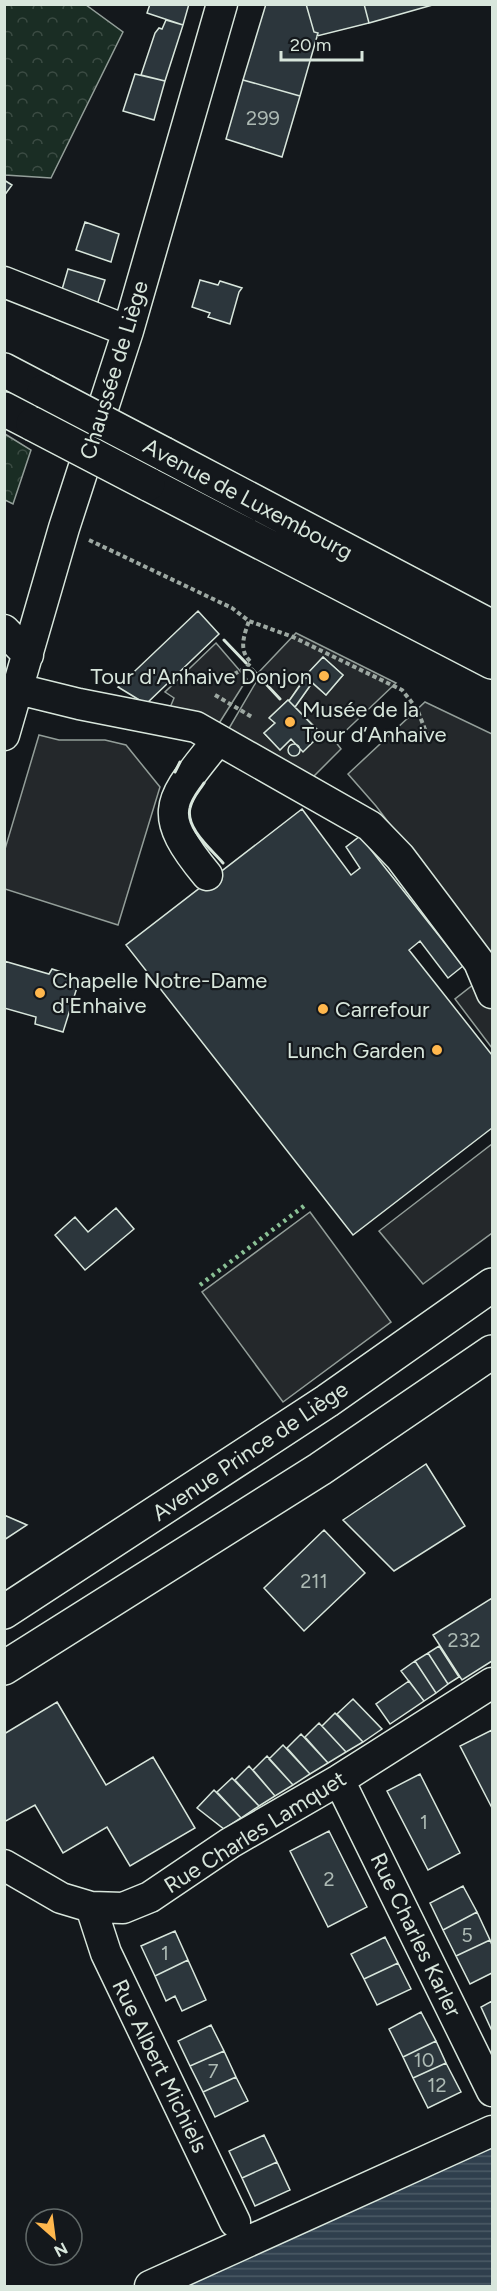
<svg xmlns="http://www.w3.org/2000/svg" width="497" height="2291" font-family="Figtree,sans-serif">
<defs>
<pattern id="forest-crowns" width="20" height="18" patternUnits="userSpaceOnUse" patternTransform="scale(1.5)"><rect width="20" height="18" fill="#1a2d24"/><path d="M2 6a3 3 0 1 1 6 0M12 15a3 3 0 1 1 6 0" fill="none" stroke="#3b4b43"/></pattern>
<pattern id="water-rules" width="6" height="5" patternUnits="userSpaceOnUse" patternTransform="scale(1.5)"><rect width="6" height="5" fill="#2f3f4d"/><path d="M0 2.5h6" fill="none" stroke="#4c5b66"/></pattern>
</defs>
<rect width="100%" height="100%" fill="#14181c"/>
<!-- forest -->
<path fill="url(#forest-crowns)" stroke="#939e99" stroke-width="1.5" d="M4,5H86L123,32L51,178L5,175Z
M5,434L31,450L13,504L5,500Z"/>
<!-- parking -->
<path fill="#24282b" stroke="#939e99" stroke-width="1.5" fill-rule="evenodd" d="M296,633L396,683L335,741L341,749L311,779L228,730L259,677L257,674ZM323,657L343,675L326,695L312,683L295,707L321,733L303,751L291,739L280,750L264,733L275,723L270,717L288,700L289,701L306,676Z
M216,643L247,679L218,725L169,710L174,698L165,692Z
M425,702L492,734V959L376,806L348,774Z
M39,735L59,740H105L126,745L160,787L118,925L5,889V849Z
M492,970V1048L455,999Z
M492,1144V1233L423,1284L379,1231Z
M310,1212L391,1322L283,1402L202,1292Z"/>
<!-- water -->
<path fill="url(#water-rules)" stroke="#939e99" stroke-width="1.5" d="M492,2143V2286H177Z"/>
<!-- building -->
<path fill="#2c363c" stroke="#d8e6dc" stroke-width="1.5" d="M150,4H189L183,25L147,13Z
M266,4H306L314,32L318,33L300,96L243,80Z
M306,4H364L369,23L317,36L318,33L314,32Z
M364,4H436L369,23Z
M166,20L183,25L165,81L141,75L155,33L159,28L162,29Z
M135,74L165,81L154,120L123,111Z
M243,80L300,96L282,157L226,139Z
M4,180L12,185L4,196Z
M85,222L119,234L111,262L76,250Z
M68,269L105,280L97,305L61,293Z
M200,280L218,285L220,281L242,288L239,292L230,324L208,317L210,313L192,307Z
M198,611L219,634L146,704L118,687Z
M323,657L343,675L326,695L305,676Z
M306,677L312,683L295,707L289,701Z
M288,700L321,734L303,752L291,739L280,750L264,733L275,723L269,718Z
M288 750a6 6 0 1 1 12 0a6 6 0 1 1-12 0Z
M302,809L351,875L360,868L346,847L360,836L463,966L448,978L420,941L409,950L492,1055V1128L353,1235L126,945Z
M4,961L49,974L52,969L80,978L63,1032L35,1024L36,1017L4,1008Z
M116,1208L134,1229L85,1270L55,1235L75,1217L88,1232Z
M426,1464L465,1526L394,1571L343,1520Z
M4,1515L27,1525L4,1540Z
M324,1530L365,1573L304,1631L264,1588Z
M492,1598V1661L462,1680L433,1635Z
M439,1646L459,1677L448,1684L428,1653Z
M428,1653L448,1684L436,1693L415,1661Z
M415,1661L436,1693L424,1701L401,1671Z
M409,1681L424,1701L390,1724L376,1704Z
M353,1699L382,1729L363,1742L337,1714Z
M57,1702L106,1785L153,1757L195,1828L130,1866L107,1827L63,1853L35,1805L4,1822V1734Z
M335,1713L363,1742L346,1752L322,1726Z
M319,1723L346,1752L328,1763L305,1737Z
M492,1730V1808L460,1746Z
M301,1734L328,1763L310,1774L287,1748Z
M283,1745L310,1774L293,1785L269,1759Z
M267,1756L293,1785L275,1796L253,1770Z
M249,1766L275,1796L259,1806L235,1780Z
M420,1774L460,1853L428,1870L387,1791Z
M232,1778L259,1806L241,1818L217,1792Z
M214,1790L241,1818L224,1829L197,1808Z
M329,1831L367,1907L328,1927L290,1851Z
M463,1886L477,1912L443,1930L430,1903Z
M477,1912L490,1940L456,1956L443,1930Z
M175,1931L188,1960L155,1976L141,1946Z
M385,1937L398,1963L364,1979L351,1954Z
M490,1940L492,1945V1973L470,1984L456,1956Z
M188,1960L206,2000L182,2011L175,1996L166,2001L155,1976Z
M398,1963L411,1989L377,2005L364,1979Z
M492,2001V2031L481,2007Z
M421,2012L436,2041L403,2057L389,2029Z
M211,2025L224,2051L190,2066L178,2041Z
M436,2041L446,2063L413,2078L403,2057Z
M224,2051L236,2077L203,2092L190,2066Z
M446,2063L461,2092L428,2108L413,2078Z
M236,2077L248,2101L215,2117L203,2092Z
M264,2135L277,2162L242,2178L229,2151Z
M277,2162L290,2190L255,2206L242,2178Z"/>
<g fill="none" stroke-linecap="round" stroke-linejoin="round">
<!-- minor casing -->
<g stroke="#d8e6dc" stroke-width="33">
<path id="minor" d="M4,282L128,331
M4,630L28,655
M18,689L79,704L196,727L370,826L400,857L479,962L492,993
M4,735L64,528L128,331L222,4
M207,875C153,810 171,800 218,740
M339,1780L492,2091
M4,1865L61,1898L91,1907L123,1908L150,1897L230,1843L339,1780L492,1683
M91,1907L106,1953L235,2222
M150,2286L492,2131"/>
</g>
<!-- major casing -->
<g stroke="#d8e6dc" stroke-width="36">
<path id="major" d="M4,370L44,391
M4,409L33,424
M164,454L492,627
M148,484L492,662
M4,1612L327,1401L492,1285
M4,1668L320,1469L492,1352"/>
</g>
<!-- path -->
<path stroke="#9da8a2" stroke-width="4" stroke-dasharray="4.5 3" stroke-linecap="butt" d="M89,540L232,608L249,621L293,637L402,690L417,709L428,737
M234,674L246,668L251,662C238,651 244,635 249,621
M215,695L252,717"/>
<!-- minor -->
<use href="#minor" stroke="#14181c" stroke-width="30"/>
<!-- major -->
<use href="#major" stroke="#14181c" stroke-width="33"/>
<!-- major-bridge casing -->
<g stroke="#d8e6dc" stroke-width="36" stroke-linecap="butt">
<path id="major-bridge" d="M44,391L164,454
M33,424L148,484"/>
</g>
<!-- major-bridge -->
<use href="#major-bridge" stroke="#14181c" stroke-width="33"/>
<!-- hedge -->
<path stroke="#8ac095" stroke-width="4.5" stroke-dasharray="3 4.5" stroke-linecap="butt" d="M200,1285L304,1206"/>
<!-- wall -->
<path stroke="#d8e6dc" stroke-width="3" d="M224,640L246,663
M252,669L280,699
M175,772L180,762
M204,783C199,791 192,798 190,808C185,828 211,849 223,863"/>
</g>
<!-- markers -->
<g fill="#ffb74d" stroke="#14181c" stroke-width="2">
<circle cx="324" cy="676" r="6"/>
<circle cx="290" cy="722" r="6"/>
<circle cx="40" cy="993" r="6"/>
<circle cx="323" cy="1009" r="6"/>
<circle cx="437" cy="1050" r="6"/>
</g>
<g text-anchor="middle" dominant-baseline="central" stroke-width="4.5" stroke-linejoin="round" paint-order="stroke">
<!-- number labels -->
<g font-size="20" fill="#adbab4">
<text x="263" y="118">299</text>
<text x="314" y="1581">211</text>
<text x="464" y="1640">232</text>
<text x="424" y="1822">1</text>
<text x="329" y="1879">2</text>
<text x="467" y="1935">5</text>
<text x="165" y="1953">1</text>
<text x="424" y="2060">10</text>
<text x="213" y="2071">7</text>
<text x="437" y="2085">12</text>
</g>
<!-- street labels -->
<g font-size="22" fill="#d8e6dc" stroke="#14181c">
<text transform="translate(114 370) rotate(-73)">Chaussée de Liège</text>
<text transform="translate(248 499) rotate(28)">Avenue de Luxembourg</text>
<text transform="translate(250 1451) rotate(-34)">Avenue Prince de Liège</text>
<text transform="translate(255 1832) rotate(-32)">Rue Charles Lamquet</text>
<text transform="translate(416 1935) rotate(64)">Rue Charles Karler</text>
<text transform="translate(160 2066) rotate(64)">Rue Albert Michiels</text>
</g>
<!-- poi labels -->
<g font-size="22" fill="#d8e6dc" stroke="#14181c" text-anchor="start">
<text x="312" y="676" text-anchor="end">Tour d'Anhaive Donjon</text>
<text x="302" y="709">Musée de la<tspan x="302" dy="25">Tour d’Anhaive</tspan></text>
<text x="52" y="980">Chapelle Notre-Dame<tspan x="52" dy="25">d'Enhaive</tspan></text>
<text x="335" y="1009">Carrefour</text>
<text x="425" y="1050" text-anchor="end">Lunch Garden</text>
</g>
</g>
<!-- border -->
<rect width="497" height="2291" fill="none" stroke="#d8e6dc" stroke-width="12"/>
<!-- north arrow -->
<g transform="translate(54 2237) rotate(152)"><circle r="28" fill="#14181c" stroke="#626a69" stroke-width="1.5"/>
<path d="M0-4.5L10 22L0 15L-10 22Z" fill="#ffb74d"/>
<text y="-9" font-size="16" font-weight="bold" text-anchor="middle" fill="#d8e6dc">N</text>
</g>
<!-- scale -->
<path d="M281 51v9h81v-9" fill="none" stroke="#d8e6dc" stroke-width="3"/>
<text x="290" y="51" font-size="18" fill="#d8e6dc" stroke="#14181c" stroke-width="4.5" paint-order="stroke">20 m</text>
</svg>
